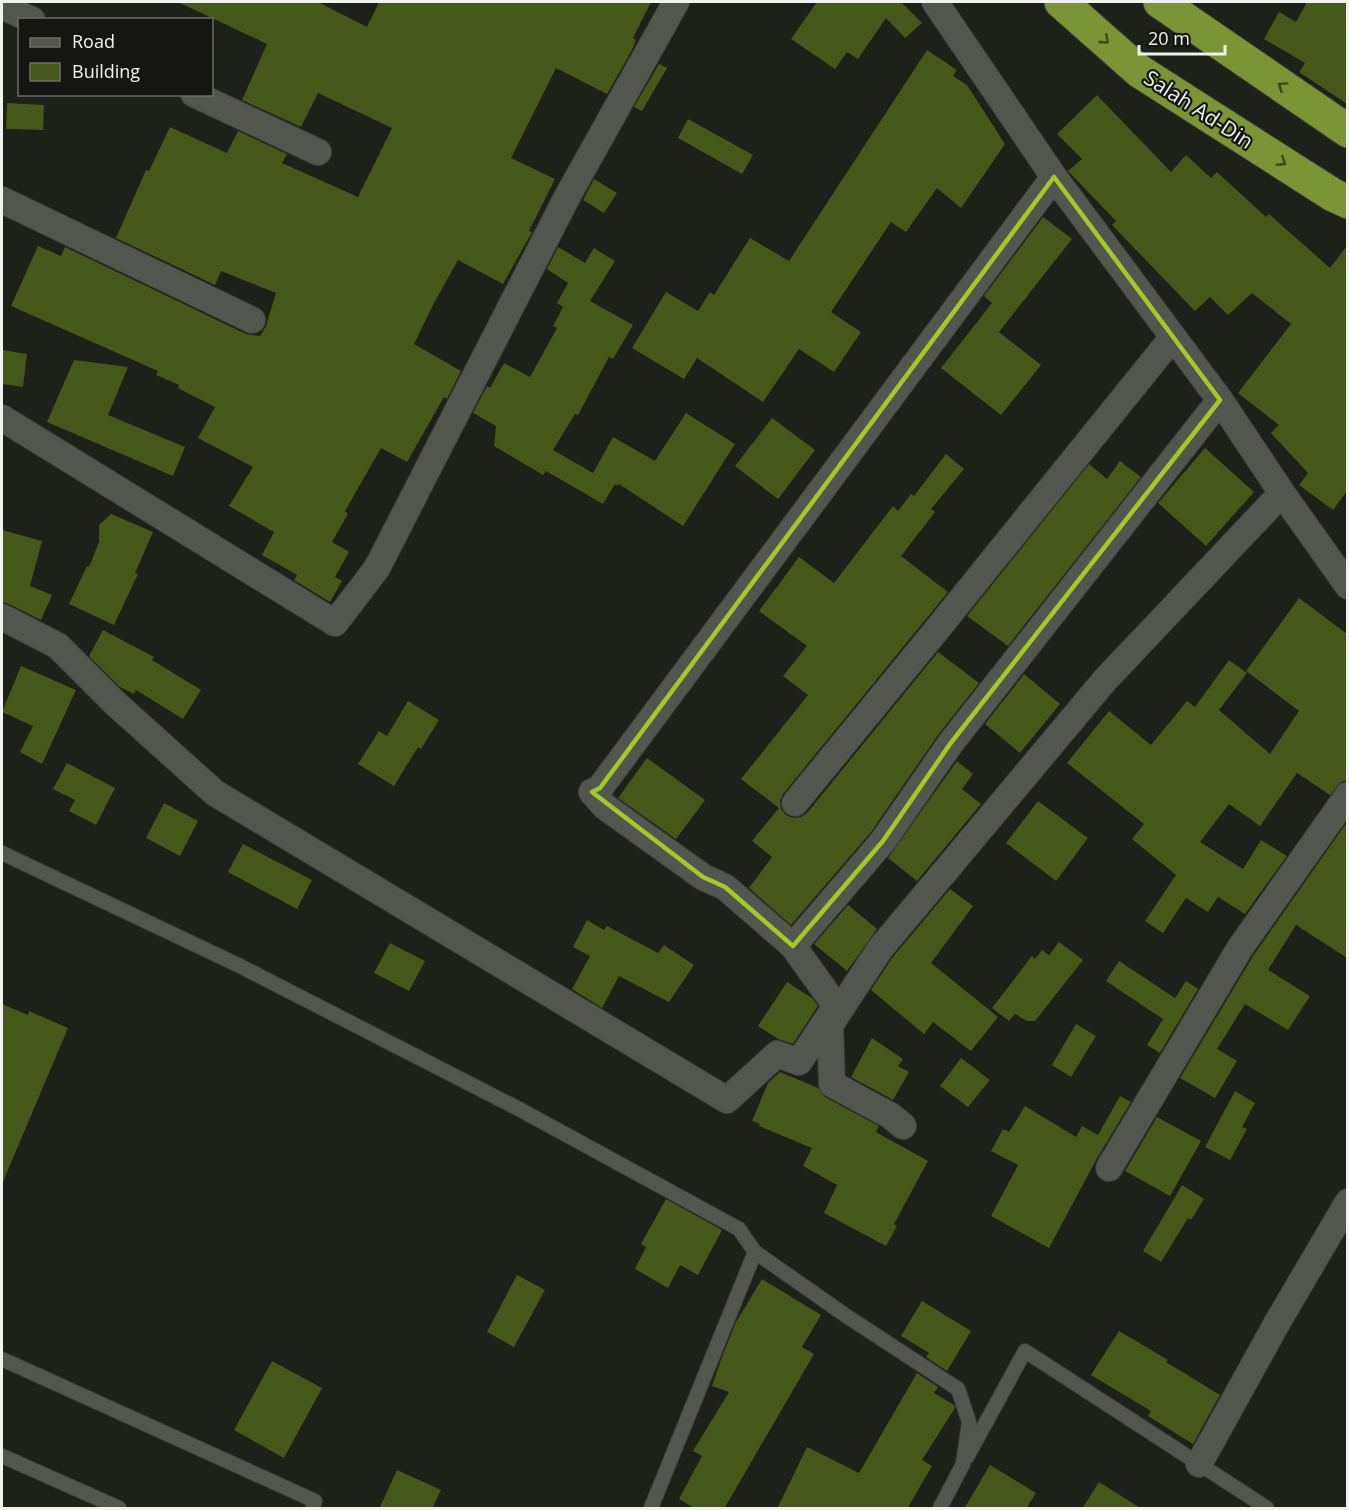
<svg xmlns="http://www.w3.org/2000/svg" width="1349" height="1510" font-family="'Open Sans',sans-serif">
<rect width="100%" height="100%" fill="#1e201a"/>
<!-- building -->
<path fill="#46571a" d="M178,2H318L367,27L379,2H651L633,38L636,40L632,50L607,94L556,68L511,158L555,179L529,231L532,232L503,284L458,260L434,303L414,344L461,371L447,399L444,397L407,462L381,448L345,511L348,514L332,542L349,552L335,577L342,581L330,602L294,580L297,575L262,555L274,532L229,506L253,467L198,438L215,407L178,388L179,385L156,375L158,371L11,306L38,246L61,256L65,247L246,334L260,336L266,326L276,293L221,271L215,285L116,238L146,170L149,171L170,127L227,153L238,131L287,154L282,163L358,197L392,128L318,93L301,127L242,100L267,44Z
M817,2H901L922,23L905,38L886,18L858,59L847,52L835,69L791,39Z
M1307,2H1347V104L1299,72L1305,63L1264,39L1279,12L1296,22Z
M927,50L957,70L953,76L967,85L1005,144L961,208L937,188L906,232L891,222L831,312L861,332L834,372L799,349L763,402L697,358L684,379L632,348L666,292L698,311L710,292L714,295L750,238L789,261Z
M659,64L667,68L642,111L634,107Z
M1097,95L1171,172L1186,155L1211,178L1217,172L1266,217L1269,214L1330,268L1347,246V491L1333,510L1299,485L1308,473L1271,433L1279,425L1238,393L1291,324L1252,293L1228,315L1210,297L1195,311L1112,225L1116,221L1068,171L1082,159L1057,134Z
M7,103L44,105L43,130L6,129Z
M688,119L753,155L742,174L678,138Z
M594,179L617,193L604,213L583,200Z
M1043,217L1072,239L999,332L1041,365L1001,415L941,368L992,303L984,296Z
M558,247L585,263L594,248L615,261L590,301L633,325L613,359L609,357L578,415L575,414L553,450L593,473L613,437L655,461L686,413L735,444L683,526L619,484L618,486L615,484L603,504L546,471L543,475L494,446L496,426L473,413L487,386L490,388L504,363L530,377L557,328L553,326L563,307L557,303L568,283L547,269Z
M2,350L27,354L23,387L2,384Z
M74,360L128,367L108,415L185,447L173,476L47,422Z
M772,418L815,450L778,499L735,466Z
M1205,448L1254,492L1206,546L1158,503Z
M946,454L964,469L931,509L935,512L901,556L948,592L783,794L780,801L781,809L786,815L793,818L801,817L807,813L938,652L979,683L938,735L871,832L791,925L749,888L772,857L752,841L779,808L741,779L808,695L783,676L807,646L759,611L799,557L834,583L893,506L898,511L911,494L914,496Z
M1120,461L1141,477L1008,646L967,616L1089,464L1107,479Z
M111,514L153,532L135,573L138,574L114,625L69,604L87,566L89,567L99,542V525Z
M2,530L42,541L30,586L52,595L41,620L9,604L2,602Z
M1299,598L1347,634V780L1341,782L1330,795L1297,773L1260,826L1229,804L1200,842L1243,869L1261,840L1287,856L1245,914L1218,897L1208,912L1186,898L1163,933L1145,921L1176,875L1132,839L1144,824L1067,763L1109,711L1151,745L1187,701L1195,707L1229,660L1247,673L1219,710L1270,754L1299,711L1246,671Z
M103,630L154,657L152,660L201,690L183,719L136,690L134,694L120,687L89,656Z
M21,666L76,690L42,764L20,752L33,726L2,712Z
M1024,674L1060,704L1020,753L985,724Z
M408,701L439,720L421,749L418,747L394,786L358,764L379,731L387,736Z
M647,758L705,800L676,839L618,798Z
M957,761L973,774L962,789L981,804L917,881L888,858Z
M67,763L115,788L96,825L69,811L75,800L53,789Z
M1038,801L1088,838L1056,881L1006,843Z
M164,803L198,821L180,856L146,838Z
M1347,822V958L1296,925L1268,970L1310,996L1288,1030L1245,1004L1217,1049L1237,1061L1215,1098L1180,1078L1253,956Z
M243,844L312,880L297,909L228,872Z
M950,889L973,906L931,963L998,1017L971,1051L933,1022L924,1034L871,990L892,958Z
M848,905L877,929L847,971L814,944Z
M587,920L604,930L607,926L658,953L664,945L694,965L669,1002L619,976L602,1008L572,989L590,956L573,947Z
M1059,942L1083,960L1035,1021H1027L1015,1014L1009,1021L992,1008L1032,956L1035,959L1042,950L1049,955Z
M390,943L425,961L409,991L374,973Z
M1119,961L1175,998L1186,981L1198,989L1160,1053L1147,1045L1163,1019L1106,981Z
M787,982L812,998L818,1006L793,1044L778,1039L758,1026Z
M2,1004L28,1015L29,1011L68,1028L2,1184Z
M1076,1024L1096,1036L1071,1077L1052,1065Z
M872,1038L903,1059L898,1066L909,1072L893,1100L851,1077Z
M961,1058L990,1080L968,1107L940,1086Z
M780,1072L818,1088L825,1097L879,1126L876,1132L928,1161L894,1224L897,1226L886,1246L824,1213L837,1185L803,1166L812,1148L759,1126L760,1124L752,1121L768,1083Z
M1235,1091L1255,1103L1242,1127L1247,1129L1230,1160L1205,1147Z
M1120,1096L1131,1102L1096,1160L1049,1248L991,1216L1018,1165L991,1151L1003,1129L1009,1132L1025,1106L1076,1137L1082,1126L1098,1135Z
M1157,1117L1201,1141L1170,1196L1125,1171Z
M1182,1185L1204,1199L1191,1220L1188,1218L1161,1262L1143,1251Z
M666,1199L722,1230L698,1275L680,1265L668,1288L635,1269L646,1247L641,1244Z
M517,1275L545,1290L514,1347L487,1332Z
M762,1279L821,1315L802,1347L814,1354L724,1509H696L679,1499L702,1456L693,1451L729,1392L712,1386L722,1357L736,1322Z
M922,1301L971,1331L947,1371L926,1357L929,1353L901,1336Z
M1119,1331L1168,1360L1166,1362L1220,1395L1193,1444L1148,1416L1151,1411L1091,1375Z
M272,1361L322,1388L284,1458L234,1430Z
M917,1373L938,1387L934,1393L954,1405L955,1408L922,1460L932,1466L907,1509H777L807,1447L859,1473Z
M990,1465L1036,1493L1026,1509H964Z
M397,1470L441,1490L432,1509H379Z
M1099,1482L1142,1509H1082Z"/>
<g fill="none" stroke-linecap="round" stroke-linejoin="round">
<!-- service casing -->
<g stroke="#3b3c39" stroke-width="16">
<path id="service" d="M2,853L238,965L519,1109L739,1229L755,1252L845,1315L958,1389L969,1422L963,1464L940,1508
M2,1359L315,1501L313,1508
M2,1456L119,1508
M967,1457L1025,1351L1267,1508
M651,1508L755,1252"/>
</g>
<!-- minor casing -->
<g stroke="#3b3c39" stroke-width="28">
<path id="minor" d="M935,2L1054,177L1220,400L1282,493L1348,586
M2,6L32,20
M194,94L318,152
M2,200L252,320
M2,418L335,623L377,568L567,197L676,2
M2,617L58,646L116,704L215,793L727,1100L777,1054L799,1062L836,1006L793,946L725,887L703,877L604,806L592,792L600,788L1054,177
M795,803L935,632L1173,337
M793,946L883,841L950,744L1220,400
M903,1126L891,1116L832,1084L830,1025L880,949L1105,680L1282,493
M1109,1168L1240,948L1348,795
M1199,1464L1277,1323L1348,1202"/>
</g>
<!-- trunk casing -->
<g stroke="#3b3c39" stroke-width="35">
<path id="trunk" d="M1061,2L1139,71L1333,195L1348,202
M1160,2L1348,131"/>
</g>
<!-- service -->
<use href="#service" stroke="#53554f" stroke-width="14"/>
<!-- minor -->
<use href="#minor" stroke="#53554f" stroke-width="26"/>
<!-- trunk -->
<use href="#trunk" stroke="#7a9436" stroke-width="33"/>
</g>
<!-- one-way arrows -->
<defs><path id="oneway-chevron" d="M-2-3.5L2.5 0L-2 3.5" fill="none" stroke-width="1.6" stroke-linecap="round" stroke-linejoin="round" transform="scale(1.5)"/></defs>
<g stroke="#3d4820">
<use href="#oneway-chevron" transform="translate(1105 40) rotate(41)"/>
<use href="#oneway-chevron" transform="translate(1282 86) rotate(-145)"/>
<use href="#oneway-chevron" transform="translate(1282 162) rotate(33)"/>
</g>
<!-- marked area -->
<path fill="none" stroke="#a1c929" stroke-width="4.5" stroke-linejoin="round" d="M1054,177L1220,400L950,744L883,841L793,946L725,887L703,877L592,792L600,788Z"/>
<g text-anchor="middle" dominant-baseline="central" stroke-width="4.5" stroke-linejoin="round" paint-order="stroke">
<!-- street labels -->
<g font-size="21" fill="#f0f2ee" stroke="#151611">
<text transform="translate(1199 109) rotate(33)">Salah Ad-Din</text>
</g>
</g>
<!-- border -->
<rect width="1349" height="1510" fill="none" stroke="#f0f2ee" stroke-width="6"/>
<!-- legend -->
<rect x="18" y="18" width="195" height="78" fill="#151611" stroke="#6d6e69" stroke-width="1.5"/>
<rect x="30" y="38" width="30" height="9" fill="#53554f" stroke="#6d6e69" stroke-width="1.5"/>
<text x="72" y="48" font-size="18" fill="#f0f2ee">Road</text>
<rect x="30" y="63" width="30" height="18" fill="#46571a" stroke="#6d6e69" stroke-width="1.5"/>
<text x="72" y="78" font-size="18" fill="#f0f2ee">Building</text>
<!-- scale -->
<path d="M1139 45v9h86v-9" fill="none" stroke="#f0f2ee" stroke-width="3"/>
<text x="1148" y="45" font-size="18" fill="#f0f2ee" stroke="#151611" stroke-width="4.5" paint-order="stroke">20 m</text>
</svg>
